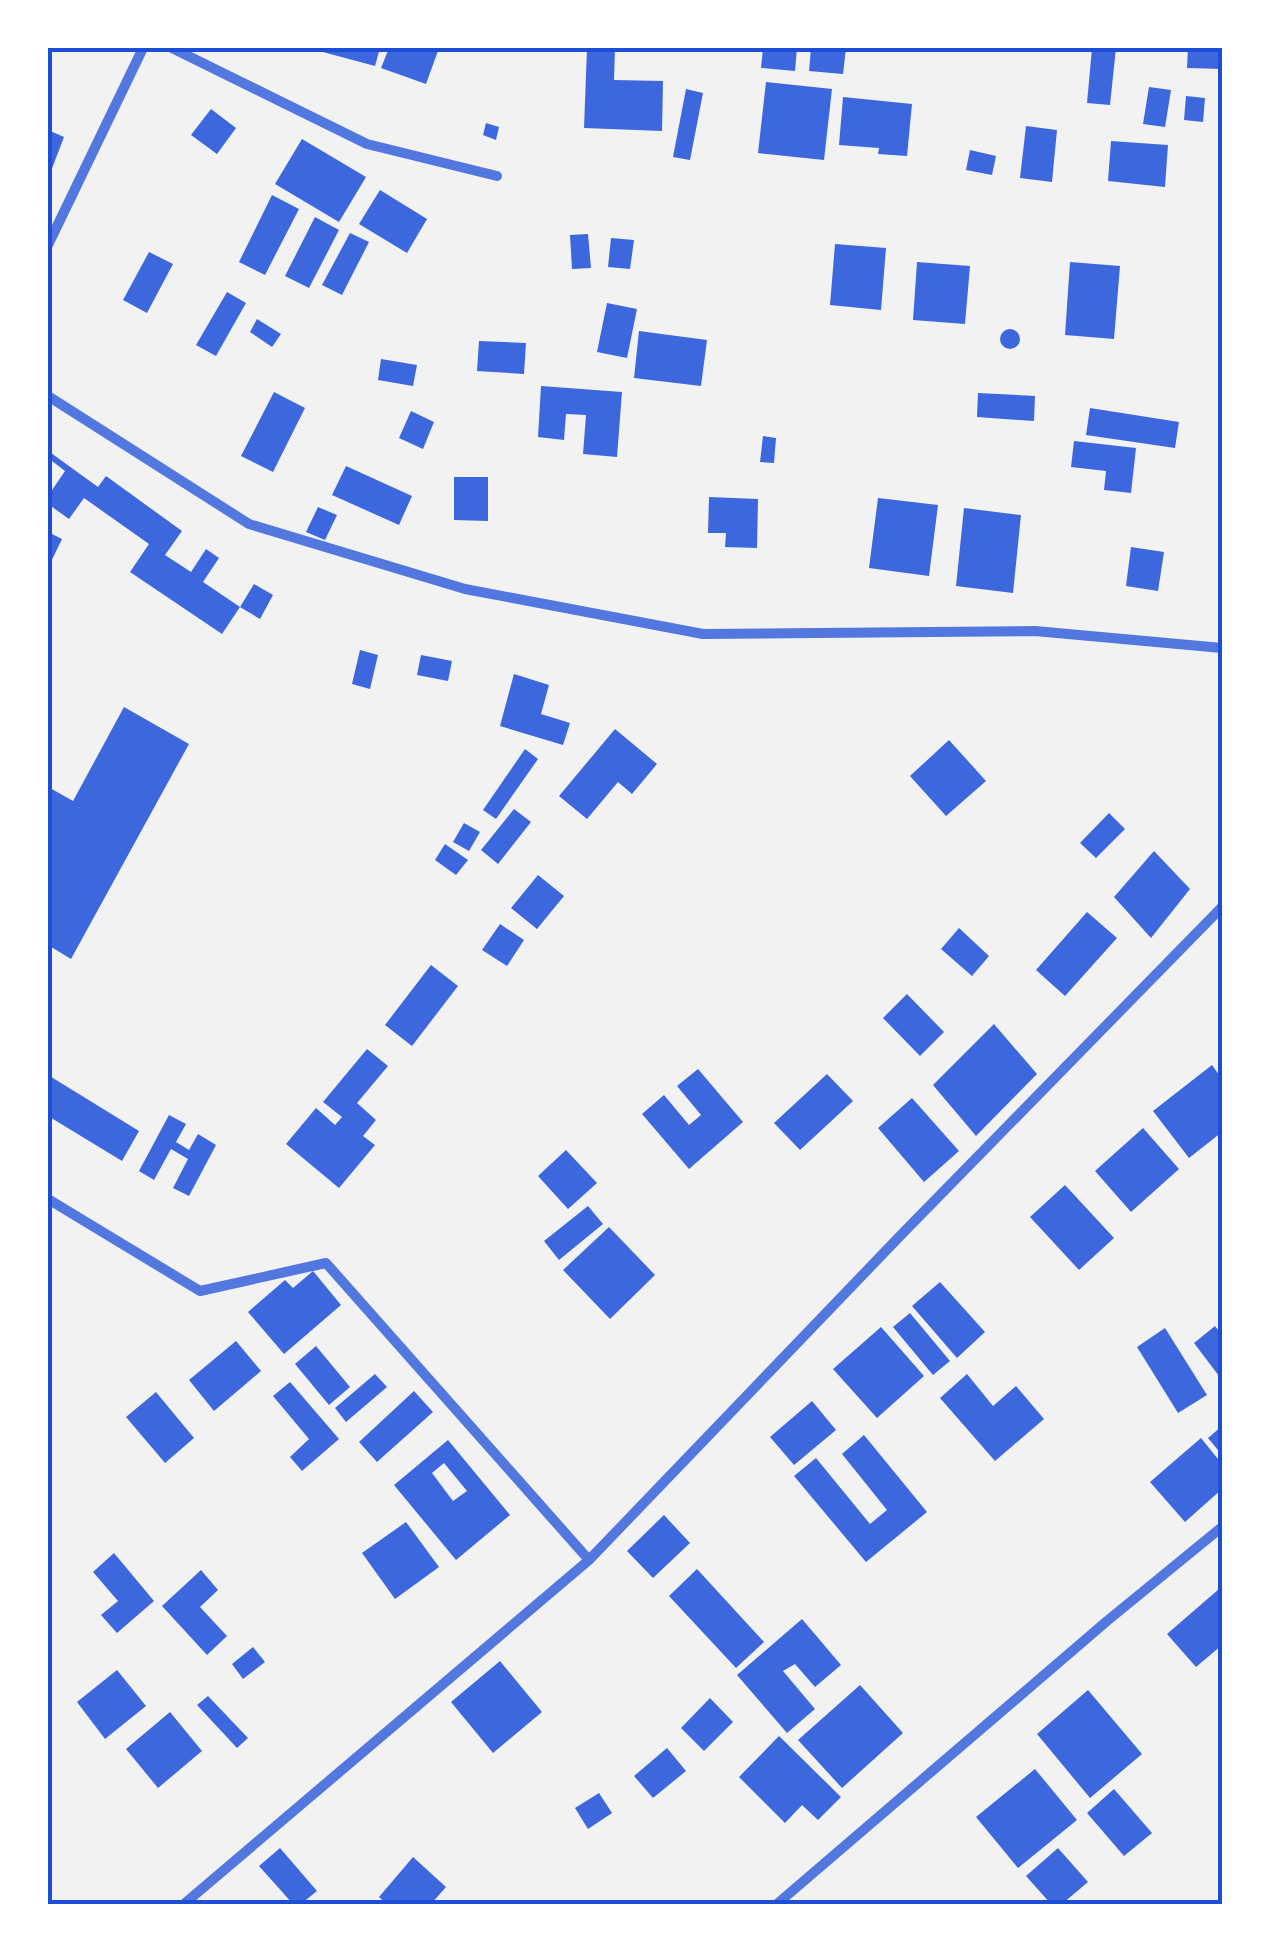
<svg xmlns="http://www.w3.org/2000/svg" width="1270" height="1952" font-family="'Fira Sans Condensed',sans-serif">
<rect width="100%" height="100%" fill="#f2f2f2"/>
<!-- building -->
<path fill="#3d67dc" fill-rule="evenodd" d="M308,48H380L375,66Z
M389,48H439L426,84L381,68Z
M587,48L615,49L614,80L663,81L662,131L584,128Z
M763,48H797L795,71L761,68Z
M811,48H846L843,74L809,71Z
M1092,48H1116L1110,105L1087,103Z
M1188,48H1222V69L1187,68Z
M766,82L832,89L824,160L758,153Z
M1149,87L1171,90L1165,127L1143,124Z
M686,89L703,93L690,160L673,157Z
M1186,96L1205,98L1203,122L1184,120Z
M843,97L912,104L907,156L878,154L879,148L839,145Z
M211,109L236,128L217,154L191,135Z
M486,123L499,127L496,140L483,135Z
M1026,126L1057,130L1052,182L1020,178Z
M48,130L64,137L48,179Z
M302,139L366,177L339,222L275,184Z
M1111,141L1168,145L1165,187L1108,181Z
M970,150L996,156L992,175L966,170Z
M380,190L427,219L407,253L359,224Z
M272,195L299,209L265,275L239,262Z
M315,217L339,230L309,288L285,276Z
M350,233L369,242L342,295L322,285Z
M588,234L591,268L572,269L570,235Z
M611,238L634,240L630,269L608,267Z
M835,244L886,248L881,310L830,305Z
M149,252L173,264L147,313L123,300Z
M917,262L970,266L965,324L913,320Z
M1070,262L1120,266L1114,339L1065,335Z
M227,292L246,303L216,356L196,345Z
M607,303L637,309L627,358L597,352Z
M257,319L281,334L272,347L250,332Z
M1000 339a10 10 0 1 1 20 0a10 10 0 1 1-20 0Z
M639,331L707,340L701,386L634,378Z
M479,341L526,343L524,374L477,371Z
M381,359L417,365L413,386L378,380Z
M541,386L622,392L617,457L583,454L586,415L566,414L564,440L538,437Z
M274,392L305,408L273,472L241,456Z
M978,393L1035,396L1034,421L977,417Z
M1090,408L1179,422L1175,448L1086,435Z
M411,411L434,422L423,449L399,438Z
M763,436L776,438L774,463L760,462Z
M1074,441L1136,448L1131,493L1104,490L1106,471L1071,467Z
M51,453L98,487L106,476L182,531L165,555L191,572L206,549L219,558L203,582L240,607L222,634L130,572L149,544L84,498L69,519L48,504V496L65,471L48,458Z
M346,466L412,496L399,525L332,495Z
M454,477H488V521L454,520Z
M709,497L758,499L757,548L725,547L726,533H708Z
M878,498L938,505L929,576L869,568Z
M318,507L337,515L325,540L306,532Z
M964,508L1021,515L1013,593L956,586Z
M48,532L62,539L48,568Z
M1131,547L1164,552L1158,591L1126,586Z
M254,584L273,595L260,619L240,607Z
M360,650L378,655L370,689L352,684Z
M421,655L452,661L448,681L417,675Z
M514,674L549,685L541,714L570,723L563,745L500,726Z
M124,707L189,744L71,959L48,945V792L50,788L73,801Z
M615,729L657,764L632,794L618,782L587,819L559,796Z
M949,740L986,781L946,816L910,776Z
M525,749L538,759L496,819L483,810Z
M514,809L531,822L498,864L481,850Z
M1109,813L1125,829L1096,858L1080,843Z
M464,823L480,832L469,851L453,842Z
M445,844L468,860L456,875L435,860Z
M1154,851L1190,889L1151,938L1114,897Z
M538,875L564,896L537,929L511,908Z
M1087,912L1117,938L1065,996L1036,970Z
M500,924L524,940L507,966L482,950Z
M959,928L989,956L972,976L941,949Z
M431,965L458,986L412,1046L385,1025Z
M907,994L944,1032L920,1056L883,1018Z
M994,1024L1037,1074L976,1136L933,1085Z
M367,1049L388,1066L357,1103L376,1120L363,1136L375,1145L339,1188L286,1144L316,1108L335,1125L342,1117L323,1102Z
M1212,1065L1222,1079V1132L1189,1158L1153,1111Z
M698,1069L743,1122L689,1169L642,1114L664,1095L689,1125L701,1115L677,1086Z
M827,1074L853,1101L800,1150L774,1123Z
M48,1075L139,1131L122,1161L48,1116Z
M912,1098L959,1151L924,1182L878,1128Z
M169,1115L186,1124L176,1142L189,1150L198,1134L216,1145L189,1196L173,1188L188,1159L171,1149L154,1180L139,1171Z
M1143,1128L1179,1169L1131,1212L1095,1171Z
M566,1150L597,1183L568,1209L538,1176Z
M1065,1185L1114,1238L1079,1270L1030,1217Z
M588,1206L603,1224L559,1260L544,1241Z
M609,1227L655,1275L610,1319L563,1270Z
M313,1271L341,1305L284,1354L248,1312L285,1280L293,1288Z
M940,1282L985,1332L957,1358L912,1306Z
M910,1313L950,1361L933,1375L893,1327Z
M1215,1326L1222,1335V1380L1194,1343Z
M881,1327L924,1376L877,1418L833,1369Z
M1165,1328L1207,1395L1178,1413L1137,1347Z
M236,1341L261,1371L214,1411L189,1380Z
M316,1346L350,1387L329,1405L295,1364Z
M375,1374L387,1387L346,1422L335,1408Z
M967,1374L993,1406L1016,1386L1044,1419L995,1461L940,1398Z
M290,1382L339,1439L302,1471L290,1457L309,1439L273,1396Z
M414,1391L433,1412L377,1462L359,1442Z
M156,1392L194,1438L165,1463L126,1417Z
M812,1401L836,1430L794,1465L770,1437Z
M1222,1426V1455L1208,1438Z
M864,1435L927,1512L866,1562L794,1476L816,1458L870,1524L887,1510L842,1454Z
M1201,1438L1222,1464V1489L1185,1522L1150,1482Z
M448,1440L510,1515L456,1560L394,1485ZM444,1463L467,1491L453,1501L432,1473Z
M664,1515L690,1543L653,1578L627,1551Z
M406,1522L439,1567L395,1599L362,1553Z
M114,1553L154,1601L117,1633L101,1615L118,1601L93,1572Z
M697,1569L764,1642L736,1668L669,1596Z
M201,1570L218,1590L200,1607L227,1636L207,1655L162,1606Z
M1219,1589L1222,1593V1645L1196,1667L1167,1634Z
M802,1619L841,1665L815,1687L795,1664L783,1671L815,1709L787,1733L737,1675Z
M253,1647L265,1662L243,1679L232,1664Z
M500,1661L542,1712L493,1753L451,1702Z
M117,1670L146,1706L105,1739L77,1702Z
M860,1685L903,1733L842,1788L798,1740Z
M1088,1690L1142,1754L1090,1798L1037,1734Z
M208,1696L248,1738L237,1748L197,1705Z
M710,1698L733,1722L704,1751L681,1728Z
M170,1712L202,1751L158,1788L126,1749Z
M779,1736L841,1797L818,1820L802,1805L785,1823L739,1777Z
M667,1748L686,1771L653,1798L634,1776Z
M1035,1769L1077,1820L1018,1868L976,1817Z
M1114,1789L1152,1833L1124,1856L1087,1813Z
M599,1793L612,1813L588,1829L575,1808Z
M280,1848L317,1891L301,1904H293L259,1866Z
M1058,1848L1088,1882L1062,1904H1051L1026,1876Z
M413,1857L446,1887L431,1904H387L379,1897Z"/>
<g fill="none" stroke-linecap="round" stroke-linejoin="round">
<!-- minor -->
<path stroke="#5277de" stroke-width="10" d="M172,48L367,144L497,176
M48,245L143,48
M48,396L249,524L465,589L703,634L1035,631L1222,648
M48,1199L200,1291L326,1263L589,1560
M184,1904L589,1560L900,1236L1222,907
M777,1904L1107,1621L1222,1527"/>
</g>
<!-- border -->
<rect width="1270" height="1952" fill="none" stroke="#ffffff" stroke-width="100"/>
<rect x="50" y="50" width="1170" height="1852" fill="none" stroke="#1d4ed8" stroke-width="4"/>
</svg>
